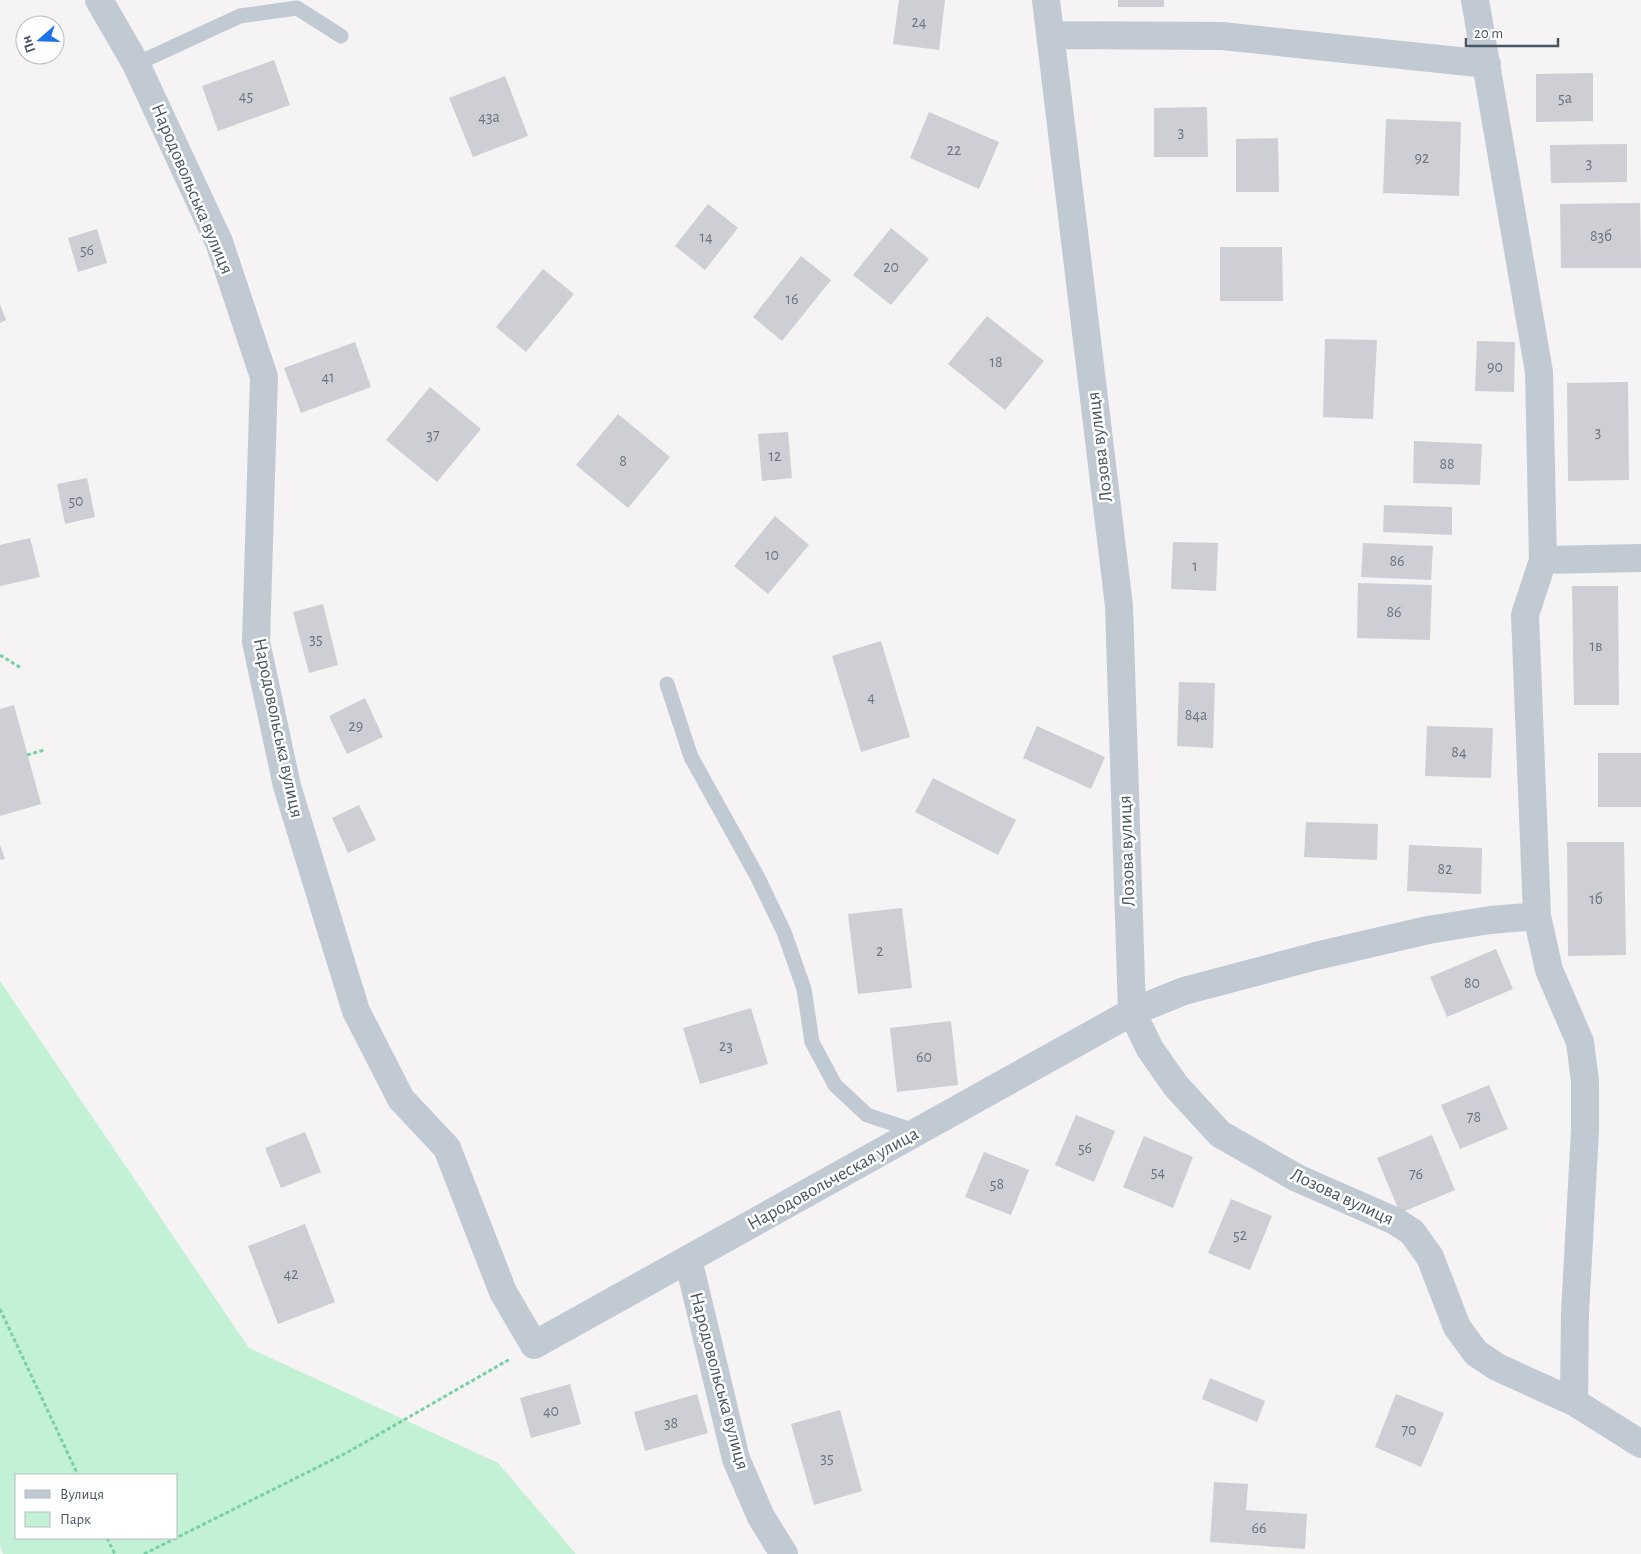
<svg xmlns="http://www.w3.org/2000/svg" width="1641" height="1554" font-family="'Alegreya Sans',sans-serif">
<rect width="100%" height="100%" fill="#f5f3f3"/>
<!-- green -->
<path fill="#c3f1d5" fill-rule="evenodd" d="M0,981L249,1348L498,1463L576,1554H3L0,1545ZM16,1475H176V1538H16Z"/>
<!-- building -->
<path fill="#cdcfd5" d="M899,0H945L939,50L893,44Z
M1118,0H1164V7H1118Z
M274,60L290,105L218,131L202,86Z
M1593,73V121L1536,122V74Z
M505,76L528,136L473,157L449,98Z
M1207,107L1208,157H1154V108Z
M929,112L999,142L979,189L910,158Z
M1386,119L1461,122L1459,196L1383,193Z
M1278,138L1279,192H1236V139Z
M1627,144V182L1551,183L1550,145Z
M1640,203L1641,268H1561L1560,204Z
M708,204L738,228L705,270L675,246Z
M891,228L929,259L891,305L853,275Z
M97,229L107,263L78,272L68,238Z
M1220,247H1282L1283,301H1220Z
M801,256L831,280L782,341L753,317Z
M543,269L574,294L526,352L496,327Z
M0,304L6,320L0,323Z
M987,316L1044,361L1005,410L948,364Z
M1325,339L1377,340L1373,419L1323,417Z
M1477,341L1515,342L1514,392L1475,391Z
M355,342L371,387L301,413L284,368Z
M1628,382L1629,480L1568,481L1567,383Z
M430,387L481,429L437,482L386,440Z
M618,414L670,457L628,508L576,465Z
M788,432L792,478L762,481L758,434Z
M1414,441L1482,444L1480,485L1413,483Z
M87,478L95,517L65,524L57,484Z
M1384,505L1452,507V535L1383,532Z
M775,516L809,545L768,594L734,566Z
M30,538L40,577L0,586V545Z
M1173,542L1218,543L1216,591L1171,589Z
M1363,543L1433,546L1431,580L1361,577Z
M1358,583L1432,585L1430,640L1357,638Z
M1572,586H1618L1619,705H1574Z
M323,604L338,665L309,673L293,612Z
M881,641L910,737L861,752L832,656Z
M1179,682L1215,683L1213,748L1177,746Z
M365,698L383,737L347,754L329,716Z
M14,705L41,804L0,816V709Z
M1037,726L1105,757L1091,789L1023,758Z
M1427,726L1493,728L1491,778L1425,776Z
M1598,753H1641V807H1598Z
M933,778L1016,820L998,855L915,812Z
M359,805L376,840L348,853L332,818Z
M1306,822L1378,824L1377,860L1304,857Z
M1567,842H1624L1626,955L1568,956Z
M0,845L5,859L0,860Z
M1409,845L1482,848L1481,894L1407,891Z
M902,908L912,988L858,994L848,914Z
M1496,949L1513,989L1447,1017L1430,977Z
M751,1008L768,1064L700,1084L683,1028Z
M951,1021L958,1085L897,1092L890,1028Z
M1489,1085L1508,1129L1460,1149L1441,1105Z
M1076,1115L1115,1131L1094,1182L1055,1165Z
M305,1132L321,1172L281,1188L265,1148Z
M1432,1135L1455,1190L1400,1213L1377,1158Z
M1144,1136L1193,1157L1173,1208L1123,1187Z
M984,1152L1029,1170L1011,1215L965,1197Z
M1231,1199L1272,1216L1250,1270L1208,1253Z
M305,1224L335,1302L278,1324L248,1246Z
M1210,1378L1265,1401L1257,1422L1202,1399Z
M570,1384L581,1424L531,1438L520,1398Z
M697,1394L708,1433L645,1451L634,1412Z
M1396,1394L1444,1413L1421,1467L1375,1447Z
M840,1410L862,1491L814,1505L791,1424Z
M1214,1482L1248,1484L1246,1510L1307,1514L1305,1549L1210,1542Z"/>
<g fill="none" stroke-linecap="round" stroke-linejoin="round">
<!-- path -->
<path stroke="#7ad0a6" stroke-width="3" stroke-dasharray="4 2.5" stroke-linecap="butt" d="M0,655L21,668
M27,755L44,750
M0,1309L78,1475
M107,1538L115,1554
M144,1554L348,1452L510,1359"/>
<!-- lane -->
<path stroke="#c1cad2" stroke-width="15" d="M136,64L240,16L297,8L341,36
M667,684L691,757L757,876L784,932L804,989L812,1042L835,1085L867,1115L918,1132"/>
<!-- street -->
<path stroke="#c1cad2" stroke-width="28" d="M99,0L136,64L219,242L264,377L256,642L287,786L356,1011L401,1099L447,1148L503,1292L534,1345L1132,1012L1184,991L1316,956L1428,930L1490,920L1537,916
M1046,0L1119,606L1132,1012L1150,1049L1176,1086L1220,1134L1297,1178L1395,1221L1412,1232L1430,1257L1457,1327L1476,1353L1497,1367L1574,1402L1641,1444
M1475,0L1539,372L1543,560L1525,615L1537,916L1549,970L1580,1042L1585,1082V1130L1575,1313L1574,1402
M1051,35L1222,36L1487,64
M1543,560L1641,558
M688,1259L736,1459L761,1517L784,1554"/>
</g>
<g text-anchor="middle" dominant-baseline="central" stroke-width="5" stroke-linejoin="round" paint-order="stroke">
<!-- number labels -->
<g font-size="16" fill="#6b747e">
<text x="919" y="22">24</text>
<text x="246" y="96">45</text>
<text x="1565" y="98">5а</text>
<text x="489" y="117">43а</text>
<text x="1181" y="132">3</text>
<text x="954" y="150">22</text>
<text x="1422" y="158">92</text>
<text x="1589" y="163">3</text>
<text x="1601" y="236">83б</text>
<text x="706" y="237">14</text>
<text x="87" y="250">56</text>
<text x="891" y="267">20</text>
<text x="792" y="299">16</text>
<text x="996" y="362">18</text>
<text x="1495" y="367">90</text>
<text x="328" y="377">41</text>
<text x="1598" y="432">3</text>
<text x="433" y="435">37</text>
<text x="775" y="456">12</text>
<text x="623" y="461">8</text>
<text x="1447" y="464">88</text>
<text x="76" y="501">50</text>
<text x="772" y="555">10</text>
<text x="1397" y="561">86</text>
<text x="1195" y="566">1</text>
<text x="1394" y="612">86</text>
<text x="316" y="639">35</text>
<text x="1596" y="646">1в</text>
<text x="871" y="697">4</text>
<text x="1196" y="715">84а</text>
<text x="356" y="726">29</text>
<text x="1459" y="752">84</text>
<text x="1445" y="869">82</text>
<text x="1596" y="899">1б</text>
<text x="880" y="951">2</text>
<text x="1472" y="983">80</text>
<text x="726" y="1046">23</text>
<text x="924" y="1057">60</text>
<text x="1474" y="1117">78</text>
<text x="1085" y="1148">56</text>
<text x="1158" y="1172">54</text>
<text x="1416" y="1174">76</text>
<text x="997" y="1184">58</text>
<text x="1240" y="1235">52</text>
<text x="291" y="1274">42</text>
<text x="551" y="1411">40</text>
<text x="671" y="1423">38</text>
<text x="1409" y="1430">70</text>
<text x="827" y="1458">35</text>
<text x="1259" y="1528">66</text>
</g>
<!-- street labels -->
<g font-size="19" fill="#4a5661" stroke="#fff">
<text transform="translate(192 189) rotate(67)">Народовольська вулиця</text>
<text transform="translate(1100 447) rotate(-97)">Лозова вулиця</text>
<text transform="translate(278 728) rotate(78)">Народовольська вулиця</text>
<text transform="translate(1127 851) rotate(-92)">Лозова вулиця</text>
<text transform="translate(833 1179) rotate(-29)">Народовольческая улица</text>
<text transform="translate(1342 1197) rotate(25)">Лозова вулиця</text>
<text transform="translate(719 1381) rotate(75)">Народовольська вулиця</text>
</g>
</g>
<!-- legend -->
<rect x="15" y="1474" width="162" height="65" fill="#ffffff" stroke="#b7bbc0"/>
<rect x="25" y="1490" width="25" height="8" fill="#c1cad2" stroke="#b7bbc0"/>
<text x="60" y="1499" font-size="15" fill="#4a5661">Вулиця</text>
<rect x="25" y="1512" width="25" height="15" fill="#c3f1d5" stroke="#b7bbc0"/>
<text x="60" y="1524" font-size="15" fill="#4a5661">Парк</text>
<!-- north arrow -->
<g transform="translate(40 40) rotate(250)"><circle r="24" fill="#ffffff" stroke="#b7bbc0"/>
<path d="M0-4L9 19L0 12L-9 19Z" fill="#1a73e8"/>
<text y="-8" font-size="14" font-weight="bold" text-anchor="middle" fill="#4a5661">Пн</text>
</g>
<!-- scale -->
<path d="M1466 38v8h92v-8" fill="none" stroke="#4a5661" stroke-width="2.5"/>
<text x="1474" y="38" font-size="15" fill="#4a5661" stroke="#ffffff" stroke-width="4" paint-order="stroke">20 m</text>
</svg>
